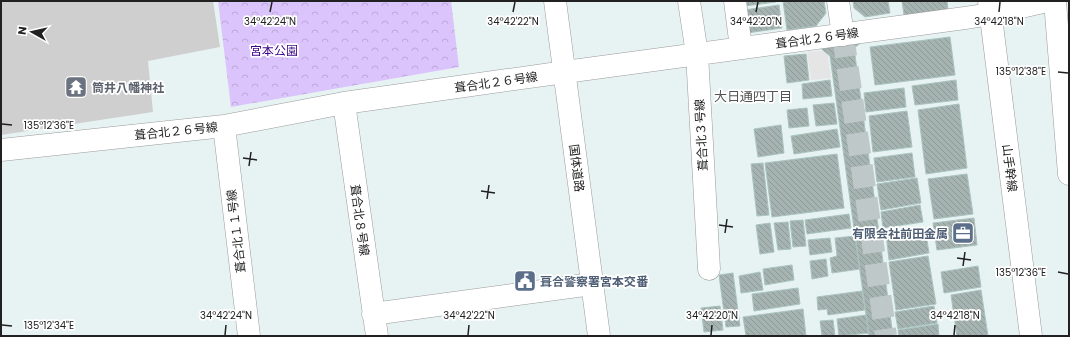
<svg xmlns="http://www.w3.org/2000/svg" width="1070" height="337" font-family="Poppins,'Noto Sans JP',sans-serif">
<defs>
<pattern id="park-crowns" width="20" height="18" patternUnits="userSpaceOnUse"><rect width="20" height="18" fill="#dbc4fc"/><path d="M2 6a3 3 0 1 1 6 0M12 15a3 3 0 1 1 6 0" fill="none" stroke="#bca8d8"/></pattern>
<pattern id="building-back-hatch" width="6" height="6" patternUnits="userSpaceOnUse"><rect width="6" height="6" fill="#a6b4b1"/><path d="M-1 5l2 2M0 0l6 6M5-1l2 2" fill="none" stroke="#8f9a98"/></pattern>
</defs>
<rect width="100%" height="100%" fill="#e7f2f2"/>
<!-- religious -->
<path fill="#cfcfcf" d="M1,1H213L220,47L148,61L153,112L1,135Z"/>
<!-- park -->
<path fill="url(#park-crowns)" d="M218,1H451L459,67L231,107Z"/>
<!-- parking -->
<path fill="#e5e5e5" d="M827,50L831,78L811,80L807,52Z"/>
<!-- building -->
<path fill="url(#building-back-hatch)" stroke="#a9c4be" d="M745,1H776V2L745,6Z
M783,1H824L826,13L816,26L787,30Z
M853,1H888L890,13L865,17L854,8Z
M902,1H947L948,10L904,15Z
M779,5L782,28L747,33L744,10Z
M950,37L955,75L875,85L870,47Z
M862,42L854,48L893,336H869L830,56L818,46Z
M806,54L809,80L787,83L784,56Z
M830,80L832,96L803,99L802,84Z
M956,80L958,100L915,105L912,86Z
M904,88L906,107L866,112L864,93Z
M834,103L837,124L816,126L813,105Z
M959,104L967,168L926,174L918,110Z
M807,108L809,126L789,128L787,110Z
M907,111L912,147L873,152L869,116Z
M781,125L784,153L758,157L754,129Z
M837,129L840,147L794,154L791,136Z
M912,153L915,177L877,182L874,158Z
M837,154L844,208L772,217L765,163Z
M763,163L769,215L757,216L751,164Z
M967,174L973,214L934,219L928,179Z
M917,178L921,203L881,210L877,184Z
M920,205L923,222L883,228L881,212Z
M849,214L851,228L807,234L805,220Z
M974,218L977,245L937,250L933,223Z
M803,220L806,246L793,247L790,221Z
M788,222L791,249L778,250L774,223Z
M770,223L774,252L760,254L756,225Z
M925,228L929,253L889,260L886,234Z
M855,236L860,269L832,273L830,258L837,256L835,238Z
M830,238L832,252L810,255L808,240Z
M928,256L936,304L896,310L889,262Z
M826,259L828,276L812,279L810,261Z
M792,265L794,280L765,285L763,269Z
M978,266L981,287L944,293L941,272Z
M760,272L763,290L741,293L739,276Z
M733,273L740,326L726,327L719,275Z
M798,288L800,304L754,311L752,294Z
M981,290L988,336H957L951,295Z
M862,291L865,310L828,315L827,309L818,310L817,297Z
M720,306L723,330L704,332L701,308Z
M934,306L937,323L898,329L895,312Z
M803,309L806,336H746L743,317Z
M866,315L869,333L839,336L837,319Z
M833,320L835,336H822L820,321Z
M938,324L939,336H899L898,330Z"/>
<g fill="none" stroke-linecap="round" stroke-linejoin="round">
<!-- pedestrian-tunnel -->
<path stroke="#bfc8c8" stroke-width="22" stroke-dasharray="22 11" stroke-linecap="butt" d="M843,35L886,336"/>
<!-- minor casing -->
<g stroke="#9b9b9b" stroke-width="23">
<path id="minor" d="M689,1L697,54L709,269
M735,1L741,48
M838,1L843,35
M344,103L377,336
M224,126L249,336
M1,150L224,126L344,103L565,72L965,18L991,14L1047,1
M373,314L592,284"/>
</g>
<!-- tertiary casing -->
<g stroke="#9b9b9b" stroke-width="23">
<path id="tertiary" d="M555,1L599,336
M989,1L1031,336
M1055,1L1069,174"/>
</g>
<!-- minor -->
<use href="#minor" stroke="#fff" stroke-width="22"/>
<!-- tertiary -->
<use href="#tertiary" stroke="#fff" stroke-width="22"/>
</g>
<!-- ticks -->
<path fill="none" stroke="#212121" stroke-width="1.5" d="M270,12L272,2M513,12L515,2M756,12L758,2M999,12L1000,2M1058,72L1068,73M2,124L12,125M243,158L257,160M249,166L251,152M481,191L495,193M487,199L489,185M719,225L733,227M725,233L727,219M957,258L971,260M963,266L965,252M1058,272L1068,274M2,325L12,326M225,335L226,325M468,335L469,325M711,335L712,325M954,335L955,325"/>
<!-- icons -->
<defs>
<g id="temple-square" transform="scale(1.15)"><rect x="-9" y="-9" width="18" height="18" rx="4" fill="#6b7280" stroke="#fff"/><path d="M0-6L5-2H3V0L6.5 2.5H4V6H1.5V3h-3V6H-4V2.5H-6.5L-3 0V-2H-5Z" fill="#fff"/></g>
<g id="office-square" transform="scale(1.15)"><rect x="-9" y="-9" width="18" height="18" rx="4" fill="#5c6f8a" stroke="#fff"/><path d="M-6-3h4V-5.5h4V-3h4V5H-6ZM-1-4.5V-3h2v-1.5ZM-6 0V1H6V0Z" fill="#fff"/></g>
<g id="civic-square" transform="scale(1.15)"><rect x="-9" y="-9" width="18" height="18" rx="4" fill="#5c6f8a" stroke="#fff"/><path d="M-.6-6.5H3V-4.5H.6V-3L4-1V1h2V6H-6V1h2V-1L-.6-3ZM-1.2 2.5V6h2.4V2.5Z" fill="#fff"/></g>
</defs>
<g fill-rule="evenodd">
<use href="#temple-square" x="76" y="87"/>
<use href="#office-square" x="963" y="233"/>
<use href="#civic-square" x="525" y="281"/>
</g>
<g text-anchor="middle" dominant-baseline="central" stroke-width="3.5" stroke-linejoin="round" paint-order="stroke">
<!-- street labels -->
<g font-size="12" fill="#212121" stroke="#fff">
<text transform="translate(817 38) rotate(-8)">葺合北２６号線</text>
<text transform="translate(496 82) rotate(-8)">葺合北２６号線</text>
<text transform="translate(176 131) rotate(-6)">葺合北２６号線</text>
<text transform="translate(701 135) rotate(-93)">葺合北３号線</text>
<text transform="translate(577 168) rotate(83)">国体道路</text>
<text transform="translate(1010 168) rotate(83)">山手幹線</text>
<text transform="translate(360 220) rotate(82)">葺合北８号線</text>
<text transform="translate(236 231) rotate(-97)">葺合北１１号線</text>
</g>
<!-- park labels -->
<g font-size="12" fill="#3c0688" stroke="#fff">
<text x="274" y="50">宮本公園</text>
</g>
<!-- worship labels -->
<g font-size="12" font-weight="bold" fill="#5b616d" stroke="#fff" text-anchor="start">
<text x="92" y="87">筒井八幡神社</text>
</g>
<!-- service labels -->
<g font-size="12" font-weight="bold" fill="#4e5e75" stroke="#fff" text-anchor="end">
<text x="948" y="233">有限会社前田金属</text>
<text x="540" y="281" text-anchor="start">葺合警察署宮本交番</text>
</g>
<!-- neighbourhood labels -->
<g font-size="13" fill="#545454" stroke="#fff">
<text x="753" y="96">大日通四丁目</text>
</g>
</g>
<g font-size="10" text-anchor="middle" fill="#212121" stroke="#fff" stroke-width="3.5" stroke-linejoin="round" paint-order="stroke">
<text x="270" y="25">34°42'24"N</text>
<text x="513" y="25">34°42'22"N</text>
<text x="756" y="25">34°42'20"N</text>
<text x="999" y="25">34°42'18"N</text>
<text x="1021" y="75">135°12'38"E</text>
<text x="49" y="129">135°12'36"E</text>
<text x="1021" y="276">135°12'36"E</text>
<text x="226" y="319">34°42'24"N</text>
<text x="469" y="319">34°42'22"N</text>
<text x="712" y="319">34°42'20"N</text>
<text x="955" y="319">34°42'18"N</text>
<text x="49" y="329">135°12'34"E</text>
</g>
<!-- border -->
<rect width="1070" height="337" fill="none" stroke="#212121" stroke-width="4"/>
<!-- north arrow -->
<g transform="translate(32 32) rotate(278)" stroke="#ffffff" stroke-width="3" paint-order="stroke">
<path d="M0-3L7 15L0 10L-7 15Z" fill="#212121"/>
<text y="-6" font-size="11" font-weight="bold" text-anchor="middle" fill="#212121">N</text>
</g>
</svg>
